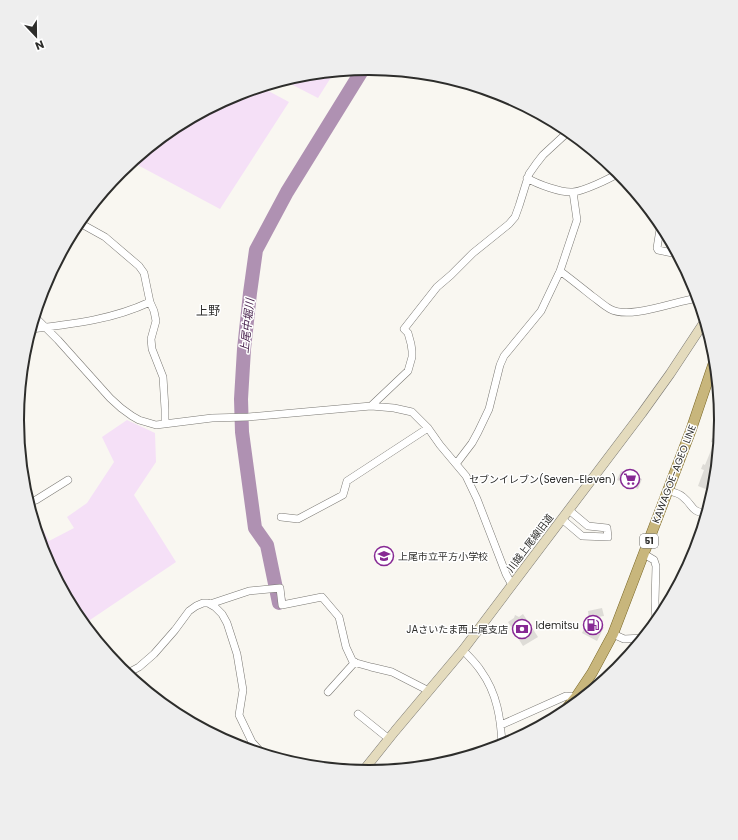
<svg xmlns="http://www.w3.org/2000/svg" width="738" height="840" font-family="Poppins,'Noto Sans JP',sans-serif">
<rect width="100%" height="100%" fill="#f9f7f1"/>
<!-- green -->
<path fill="#f5e0f7" d="M335,71L318,98L283,80L301,75Z
M261,87L289,102L220,209L132,162L133,160L174,127L235,95Z
M127,420L155,433L156,462L134,495L176,562L84,624L76,615L44,554L31,513L34,512L49,541L74,528L67,517L87,503L114,462L102,437Z"/>
<g fill="none" stroke-linecap="round" stroke-linejoin="round">
<!-- river -->
<path stroke="#af91b2" stroke-width="14" d="M279,603L267,545L255,528L242,432L241,399L244,349L250,293L256,250L287,192L363,69"/>
</g>
<!-- building -->
<path fill="#dedcd7" d="M717,434L720,435L713,492L698,486L704,470L701,469L703,464L705,465L714,443L711,442L712,438L715,439Z
M621,471L642,479L638,489L617,480Z
M602,608L604,616L598,617L595,623L604,627L597,641L582,633L589,619L588,611Z
M523,614L538,637L523,646L508,622L514,618L515,615L519,617Z"/>
<g fill="none" stroke-linecap="round" stroke-linejoin="round">
<!-- street casing -->
<g stroke="#7a7873" stroke-width="8">
<path id="street" d="M527,178C537,184 561,193 573,192C584,191 609,179 619,173
M78,222L105,237L139,266L144,273L150,302L154,311L156,321L151,339L152,349L163,377L165,409V423
M661,223L657,248L658,250L677,254
M560,271C571,279 582,288 592,296C598,300 603,305 610,309C630,320 675,301 698,298
M34,316L58,340L110,398L121,408L132,416L139,420L156,425L212,418L248,417L371,406L394,408L412,412L428,428L440,445L466,476L477,499L506,574L512,585
M31,329C73,324 111,320 150,302
M371,406L408,371L412,357V351L411,344L408,333L404,329L437,287L451,275L473,253L509,224L515,217L519,206L529,174L536,164L543,155L569,131
M456,464L472,443L478,432L489,409L500,365L504,356L541,311L560,271L577,220L573,192
M668,491C673,492 679,493 683,497C695,507 689,510 706,514
M28,503L36,500L68,480
M281,517L298,519L343,495L347,481L428,428
M562,519L582,536L608,537L607,528L588,526L569,510
M644,554L654,560L656,566L655,601L656,622
M210,604L249,591L280,588L282,605L322,597L339,617L346,647L353,662L371,667L392,672L429,691
M613,634L624,639L643,638
M463,650C469,657 476,663 481,671C497,693 501,719 502,746
M126,674L139,667L154,654L175,630L189,611L196,606L203,603H208L215,607L222,614L227,623L237,654L243,690L239,715L252,742L260,751L300,765
M328,692L355,662
M358,714L389,739
M501,725L566,696L576,697"/>
</g>
<!-- secondary casing -->
<g stroke="#7a7873" stroke-width="10">
<path id="secondary" d="M363,771L395,731L463,650L512,585L642,413L670,374L705,321"/>
</g>
<!-- primary casing -->
<g stroke="#7a6726" stroke-width="11">
<path id="primary" d="M562,714L576,697L592,673L613,634L691,430L715,359"/>
</g>
<!-- street -->
<use href="#street" stroke="#fff" stroke-width="7"/>
<!-- secondary -->
<use href="#secondary" stroke="#e4dbbd" stroke-width="9"/>
<!-- primary -->
<use href="#primary" stroke="#c8b67c" stroke-width="10"/>
</g>
<!-- icons -->
<defs>
<g id="supermarket-ring" transform="scale(1)"><circle r="9.5" fill="#fff" stroke="#872994" stroke-width="1.5"/><path d="M-6-5.5h2.5l.6 2H6L4.5 2H-2.5L-4.4-4H-6ZM-1.5 3.2a1.3 1.3 0 1 0 .1 0ZM3 3.2a1.3 1.3 0 1 0 .1 0Z" fill="#872994"/></g>
<g id="school-ring" transform="scale(1)"><circle r="9.5" fill="#fff" stroke="#872994" stroke-width="1.5"/><path d="M0-5L7-2L0 1L-7-2ZM-4 1L0 2.5L4 1V4Q0 6-4 4Z" fill="#872994"/></g>
<g id="fuel-ring" transform="scale(1)"><circle r="9.5" fill="#fff" stroke="#872994" stroke-width="1.5"/><path d="M-5.5-6h7V0h2V4h1.3V-2.5L3-4.5l.8-.8L6-3V5H2.5V1h-1V6h-7ZM-4.2-4.7v3.2H.2V-4.7Z" fill="#872994"/></g>
<g id="bank-ring" transform="scale(1)"><circle r="9.5" fill="#fff" stroke="#872994" stroke-width="1.5"/><path d="M-6-4H6V4H-6ZM0-2.3a2.3 2.3 0 1 0 0 4.6a2.3 2.3 0 1 0 0-4.6Z" fill="#872994"/></g>
</defs>
<g fill-rule="evenodd">
<use href="#supermarket-ring" x="630" y="479"/>
<use href="#school-ring" x="384" y="556"/>
<use href="#fuel-ring" x="593" y="625"/>
<use href="#bank-ring" x="522" y="629"/>
</g>
<g text-anchor="middle" dominant-baseline="central" stroke-width="3" stroke-linejoin="round" paint-order="stroke">
<!-- shield labels -->
<rect fill="#fff" stroke="#6c6c6b" stroke-width="1" x="640" y="534" width="18" height="14" rx="3"/>
<g font-size="9" font-weight="bold" fill="#2d2d2b">
<text x="649" y="541">51</text>
</g>
<!-- street labels -->
<g font-size="10" fill="#2d2d2b" stroke="#fff">
<text transform="translate(674 474) rotate(-69)">KAWAGOE-AGEO LINE</text>
<text transform="translate(530 543) rotate(-53)">川越上尾線旧道</text>
</g>
<!-- poi labels -->
<g font-size="10" fill="#2d2d2b" stroke="#fff" text-anchor="end">
<text x="616" y="479">セブンイレブン(Seven-Eleven)</text>
<text x="398" y="556" text-anchor="start">上尾市立平方小学校</text>
<text x="579" y="625">Idemitsu</text>
<text x="508" y="629">JAさいたま西上尾支店</text>
</g>
<!-- water labels -->
<g font-size="11" font-style="italic" fill="#401a46" stroke="#fff">
<text transform="translate(247 326) rotate(-84)">上尾中堀川</text>
</g>
<!-- quarter labels -->
<g font-size="12" fill="#2d2d2b" stroke="#fff">
<text x="208" y="310">上野</text>
</g>
</g>
<!-- crop -->
<path d="M0 0H738V840H0ZM24 420a345 345 0 1 1 690 0a345 345 0 1 1-690 0Z" fill="#eee" fill-rule="evenodd"/>
<path fill="none" stroke="#2d2d2b" stroke-width="2" d="M24 420a345 345 0 1 1 690 0a345 345 0 1 1-690 0Z"/>
<!-- north arrow -->
<g transform="translate(36 36) rotate(158)" stroke="#ffffff" stroke-width="3" paint-order="stroke">
<path d="M0-3L7 15L0 10L-7 15Z" fill="#2d2d2b"/>
<text y="-6" font-size="11" font-weight="bold" text-anchor="middle" fill="#2d2d2b">N</text>
</g>
</svg>
